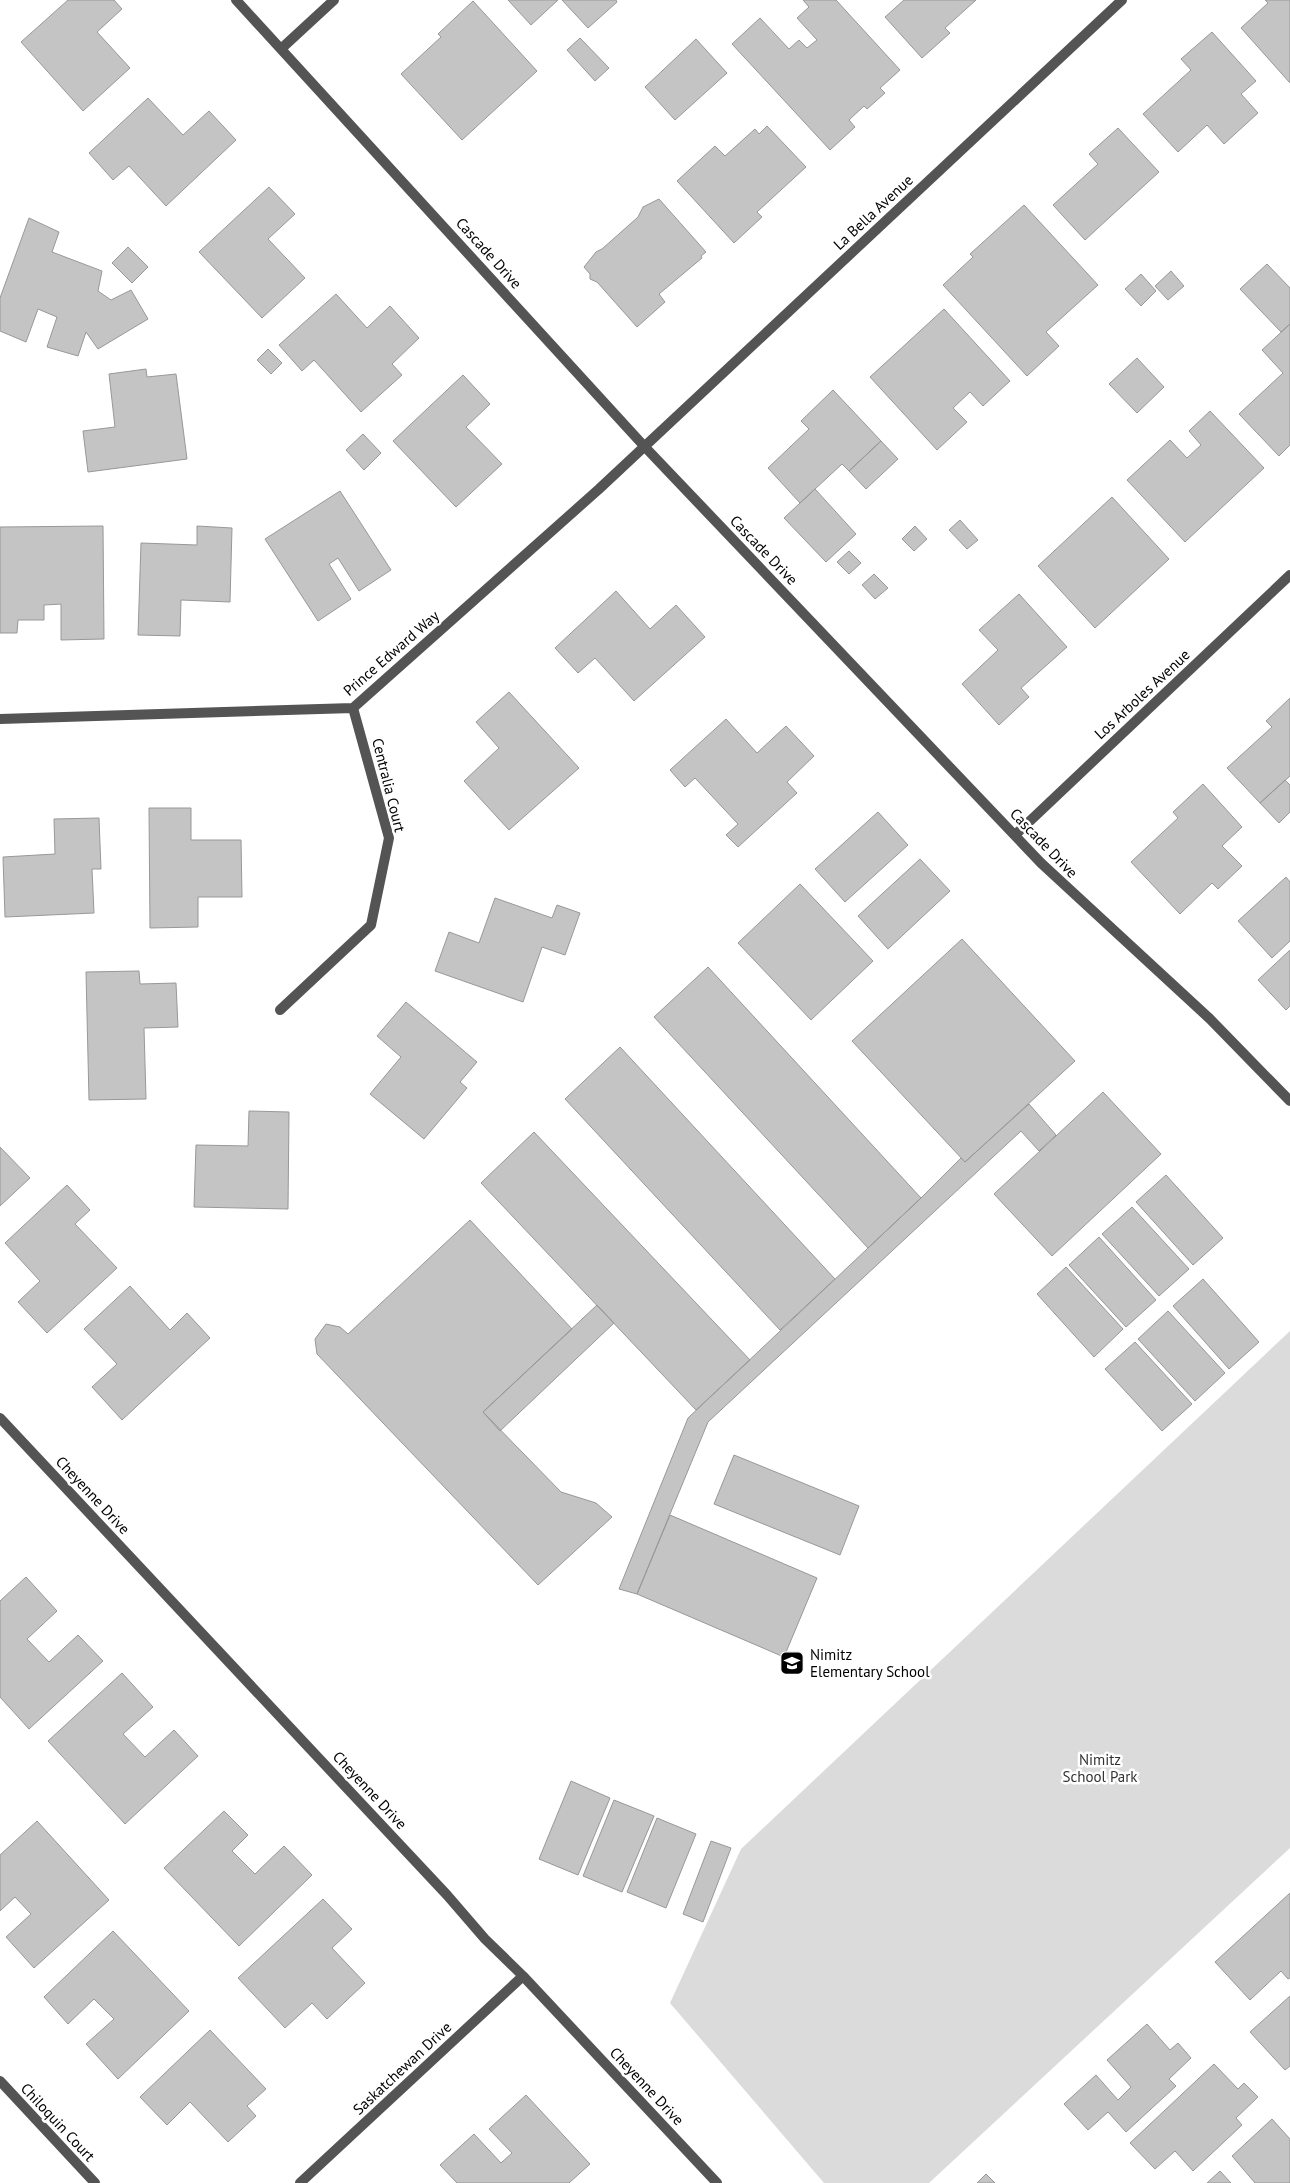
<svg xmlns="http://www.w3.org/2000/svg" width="1290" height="2183" font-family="'PT Sans',sans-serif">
<rect width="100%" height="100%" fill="#fff"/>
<!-- green -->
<path fill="#dbdbdb" d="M1290,1331V1848L929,2183H824L670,2003L741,1849Z"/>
<!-- building -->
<path fill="#c4c4c4" stroke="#989898" d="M68,0H114L122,9L97,32L130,68L83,111L21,42Z
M508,0H558L531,25Z
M562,0H616L617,2L588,28Z
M803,0H836L900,70L880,88L885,93L867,109L864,106L849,120L855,127L830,150L732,44L760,18L789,49L799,40L807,48L817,40L797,18L809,7Z
M904,0H976L945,28L950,33L922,58L885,17Z
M1265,0H1290V83L1241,28L1268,3Z
M473,1L537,71L462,140L401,74L441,37L438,34Z
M1212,32L1256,81L1241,94L1258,113L1224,144L1207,125L1178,152L1143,114L1191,70L1181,59Z
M580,38L609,68L595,81L567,50Z
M696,39L727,73L675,120L645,87Z
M148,98L183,135L209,111L236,140L166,206L129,166L113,180L89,153Z
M767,126L806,167L757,212L762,217L734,243L677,181L715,146L725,156L755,129L759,134Z
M1118,128L1159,172L1085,240L1053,205L1098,164L1089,154Z
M269,187L295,214L268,239L305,278L262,318L199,252Z
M659,199L706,252L701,256L702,258L659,294L665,302L637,327L597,282L590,279V274L584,267L596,252L602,249L638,217L643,207Z
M1024,205L1098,285L1046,332L1059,346L1027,376L943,285L973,257L970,254Z
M29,218L59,232L52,252L102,271L98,291L111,300L131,290L148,319L98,349L86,332L78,356L47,347L57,317L38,309L26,342L0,331V298Z
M128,247L148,267L132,283L112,263Z
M1267,264L1290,288V324L1281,332L1240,289Z
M1171,271L1184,286L1168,300L1155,286Z
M1141,274L1156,291L1141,306L1125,289Z
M336,294L367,328L390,306L419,338L392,364L402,375L361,412L314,360L302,371L279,345Z
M944,309L1010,381L983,406L970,392L953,408L967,422L937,450L870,377Z
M1290,324V445L1279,456L1239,414L1283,373L1262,350Z
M268,349L282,363L271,374L257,360Z
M1137,358L1164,387L1137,413L1109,384Z
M146,369L147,377L176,374L187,459L88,472L83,431L115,427L109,374Z
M463,375L490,404L466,427L502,464L456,507L393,441Z
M833,390L881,441L849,471L842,464L800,503L768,468L809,429L801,421Z
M1210,411L1264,468L1185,542L1127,480L1170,440L1187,458L1201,445L1189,431Z
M363,434L381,453L364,470L346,450Z
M881,441L898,459L866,489L849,471Z
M815,489L856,534L826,562L784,518Z
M340,491L391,570L359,591L338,558L329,564L351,599L318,621L265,539Z
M1112,497L1169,559L1095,628L1038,566Z
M960,520L978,540L967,549L949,530Z
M103,526L104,639L61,640V604L44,605V620H18L17,633H0V527Z
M197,526L232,528L230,602L181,600L180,636L138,635L141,543L197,545Z
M915,526L927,539L914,551L902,539Z
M849,551L861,563L849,574L837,562Z
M874,574L888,588L875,599L862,585Z
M616,591L650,629L676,605L705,637L634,701L595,658L578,673L555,648Z
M1019,594L1067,647L1021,688L1029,697L999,725L962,684L998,650L979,630Z
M509,692L579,768L509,830L464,781L499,748L476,722Z
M1290,698V776L1260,803L1227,768L1272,727L1266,721Z
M726,719L757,753L786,726L814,756L787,782L797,793L738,847L726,835L738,824L695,778L685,787L670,770Z
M1285,780L1290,785V812L1279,823L1260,803Z
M1203,784L1242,827L1222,846L1242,866L1218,889L1212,883L1180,914L1131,862L1178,818L1173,812Z
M149,808H191V840H241L242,897H198V927L150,928Z
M878,812L908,845L845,902L815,869Z
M99,818L101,869H92L94,913L5,917L3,857L55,854L54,819Z
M920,859L950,891L888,949L858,916Z
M1286,877L1290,882V941L1272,958L1238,921Z
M800,884L873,961L811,1020L738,943Z
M495,898L552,918L557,905L580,913L565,955L542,947L523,1002L435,971L449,932L479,943Z
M962,939L1075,1061L965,1162L852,1041Z
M1290,950V1006L1286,1010L1258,980Z
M708,967L921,1198L868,1248L654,1017Z
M139,971L140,984L176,983L178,1027L144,1028L146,1099L89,1100L86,972Z
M406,1002L477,1062L460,1082L467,1088L424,1139L370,1094L401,1057L377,1036Z
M620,1047L835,1279L780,1330L565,1099Z
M1103,1092L1161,1154L1052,1256L994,1194Z
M1029,1104L1056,1135L1039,1151L1021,1131L708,1422L637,1594L619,1589L688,1418L921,1198L961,1158L965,1162Z
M249,1111L289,1112L288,1209L194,1207L196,1145L248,1146Z
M534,1132L750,1360L696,1410L481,1183Z
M0,1147L30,1178L0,1206Z
M1166,1175L1223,1238L1193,1265L1136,1202Z
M67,1185L90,1210L75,1224L117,1268L47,1333L18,1302L40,1281L5,1243Z
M1132,1207L1189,1269L1159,1296L1102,1234Z
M470,1220L572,1329L483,1412L561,1492L596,1503L612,1517L538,1585L317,1354L315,1339L326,1324L340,1327L348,1334Z
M1099,1237L1156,1300L1126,1327L1069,1265Z
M1066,1267L1123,1329L1094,1357L1037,1294Z
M1203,1279L1259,1342L1229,1369L1173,1306Z
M130,1286L170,1330L187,1313L210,1338L122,1420L92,1387L117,1364L84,1329Z
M597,1305L614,1323L500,1431L483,1412Z
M1168,1311L1225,1373L1195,1401L1138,1339Z
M1135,1342L1192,1404L1162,1431L1105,1369Z
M734,1455L859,1506L840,1555L714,1504Z
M670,1515L817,1578L784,1657L637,1594Z
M26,1577L57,1611L27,1639L49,1662L78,1635L103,1661L29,1729L0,1697V1601Z
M122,1673L153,1707L123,1734L145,1757L174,1730L198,1756L125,1824L48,1741Z
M571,1781L610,1798L578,1875L539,1859Z
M614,1800L654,1816L622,1892L583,1876Z
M224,1811L248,1835L232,1851L255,1874L284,1846L312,1875L239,1946L164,1868Z
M657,1818L696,1834L666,1908L627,1892Z
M37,1821L109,1900L34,1968L6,1937L31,1914L15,1897L0,1911V1855Z
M711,1841L731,1848L703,1922L683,1914Z
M1290,1893V1978L1288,1979L1281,1971L1250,2000L1215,1962Z
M323,1899L352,1929L332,1948L365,1983L327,2019L312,2003L285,2028L238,1978Z
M113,1931L189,2011L118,2079L86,2044L114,2019L94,1999L68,2024L44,1997Z
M1290,1996V2066L1285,2070L1250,2032Z
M1147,2024L1170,2050L1178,2043L1191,2058L1169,2079L1176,2086L1126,2132L1108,2112L1088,2130L1064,2104L1096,2075L1118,2100L1131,2087L1107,2060Z
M210,2030L266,2089L247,2106L256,2116L228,2142L190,2102L167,2125L140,2097Z
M1214,2064L1238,2089L1244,2083L1258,2097L1236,2118L1242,2125L1193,2171L1175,2151L1155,2169L1130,2143Z
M526,2095L590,2164L569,2183H457L440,2165L474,2134L501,2163L512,2153L489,2129Z
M1272,2119L1290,2139V2183H1255L1232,2156Z
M1220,2171L1231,2183H1207Z
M986,2174L995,2183H977Z"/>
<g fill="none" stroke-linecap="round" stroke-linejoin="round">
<!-- minor -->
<path stroke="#545454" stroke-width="10" d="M236,0L644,446L1041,863L1210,1019L1290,1101
M282,48L334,0
M0,719L353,708L599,489L1122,0
M1015,835L1290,575
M280,1010L371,925L389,838L353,708
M0,1418L447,1895L485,1939L523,1976L717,2183
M0,2081L95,2183
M300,2183L523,1976"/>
</g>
<!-- icons -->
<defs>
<g id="school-square" transform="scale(1.25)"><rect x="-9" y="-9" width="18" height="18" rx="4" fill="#000" stroke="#fff"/><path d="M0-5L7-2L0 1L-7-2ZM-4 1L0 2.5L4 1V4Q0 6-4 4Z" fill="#fff"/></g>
</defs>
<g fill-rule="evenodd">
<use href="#school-square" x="792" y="1663"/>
</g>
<g text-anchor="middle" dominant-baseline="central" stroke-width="5" stroke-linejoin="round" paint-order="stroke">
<!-- street labels -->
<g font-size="15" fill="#000" stroke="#fff">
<text transform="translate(873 212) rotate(-43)">La Bella Avenue</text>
<text transform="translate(489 253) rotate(48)">Cascade Drive</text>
<text transform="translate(764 550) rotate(46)">Cascade Drive</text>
<text transform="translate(391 653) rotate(-41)">Prince Edward Way</text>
<text transform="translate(1142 694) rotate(-43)">Los Arboles Avenue</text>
<text transform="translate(389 785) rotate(76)">Centralia Court</text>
<text transform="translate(1044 843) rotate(46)">Cascade Drive</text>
<text transform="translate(93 1495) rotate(47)">Cheyenne Drive</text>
<text transform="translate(370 1790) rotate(47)">Cheyenne Drive</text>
<text transform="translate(402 2068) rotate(-43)">Saskatchewan Drive</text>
<text transform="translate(647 2086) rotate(47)">Cheyenne Drive</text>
<text transform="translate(58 2122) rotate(47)">Chiloquin Court</text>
</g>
<!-- poi labels -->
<g font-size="15" fill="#000" stroke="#fff" text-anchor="start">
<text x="810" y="1654">Nimitz<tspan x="810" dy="17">Elementary School</tspan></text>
</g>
<!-- park labels -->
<g font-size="15" fill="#323232" stroke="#fff">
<text x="1100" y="1759">Nimitz<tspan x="1100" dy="17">School Park</tspan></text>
</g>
</g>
</svg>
